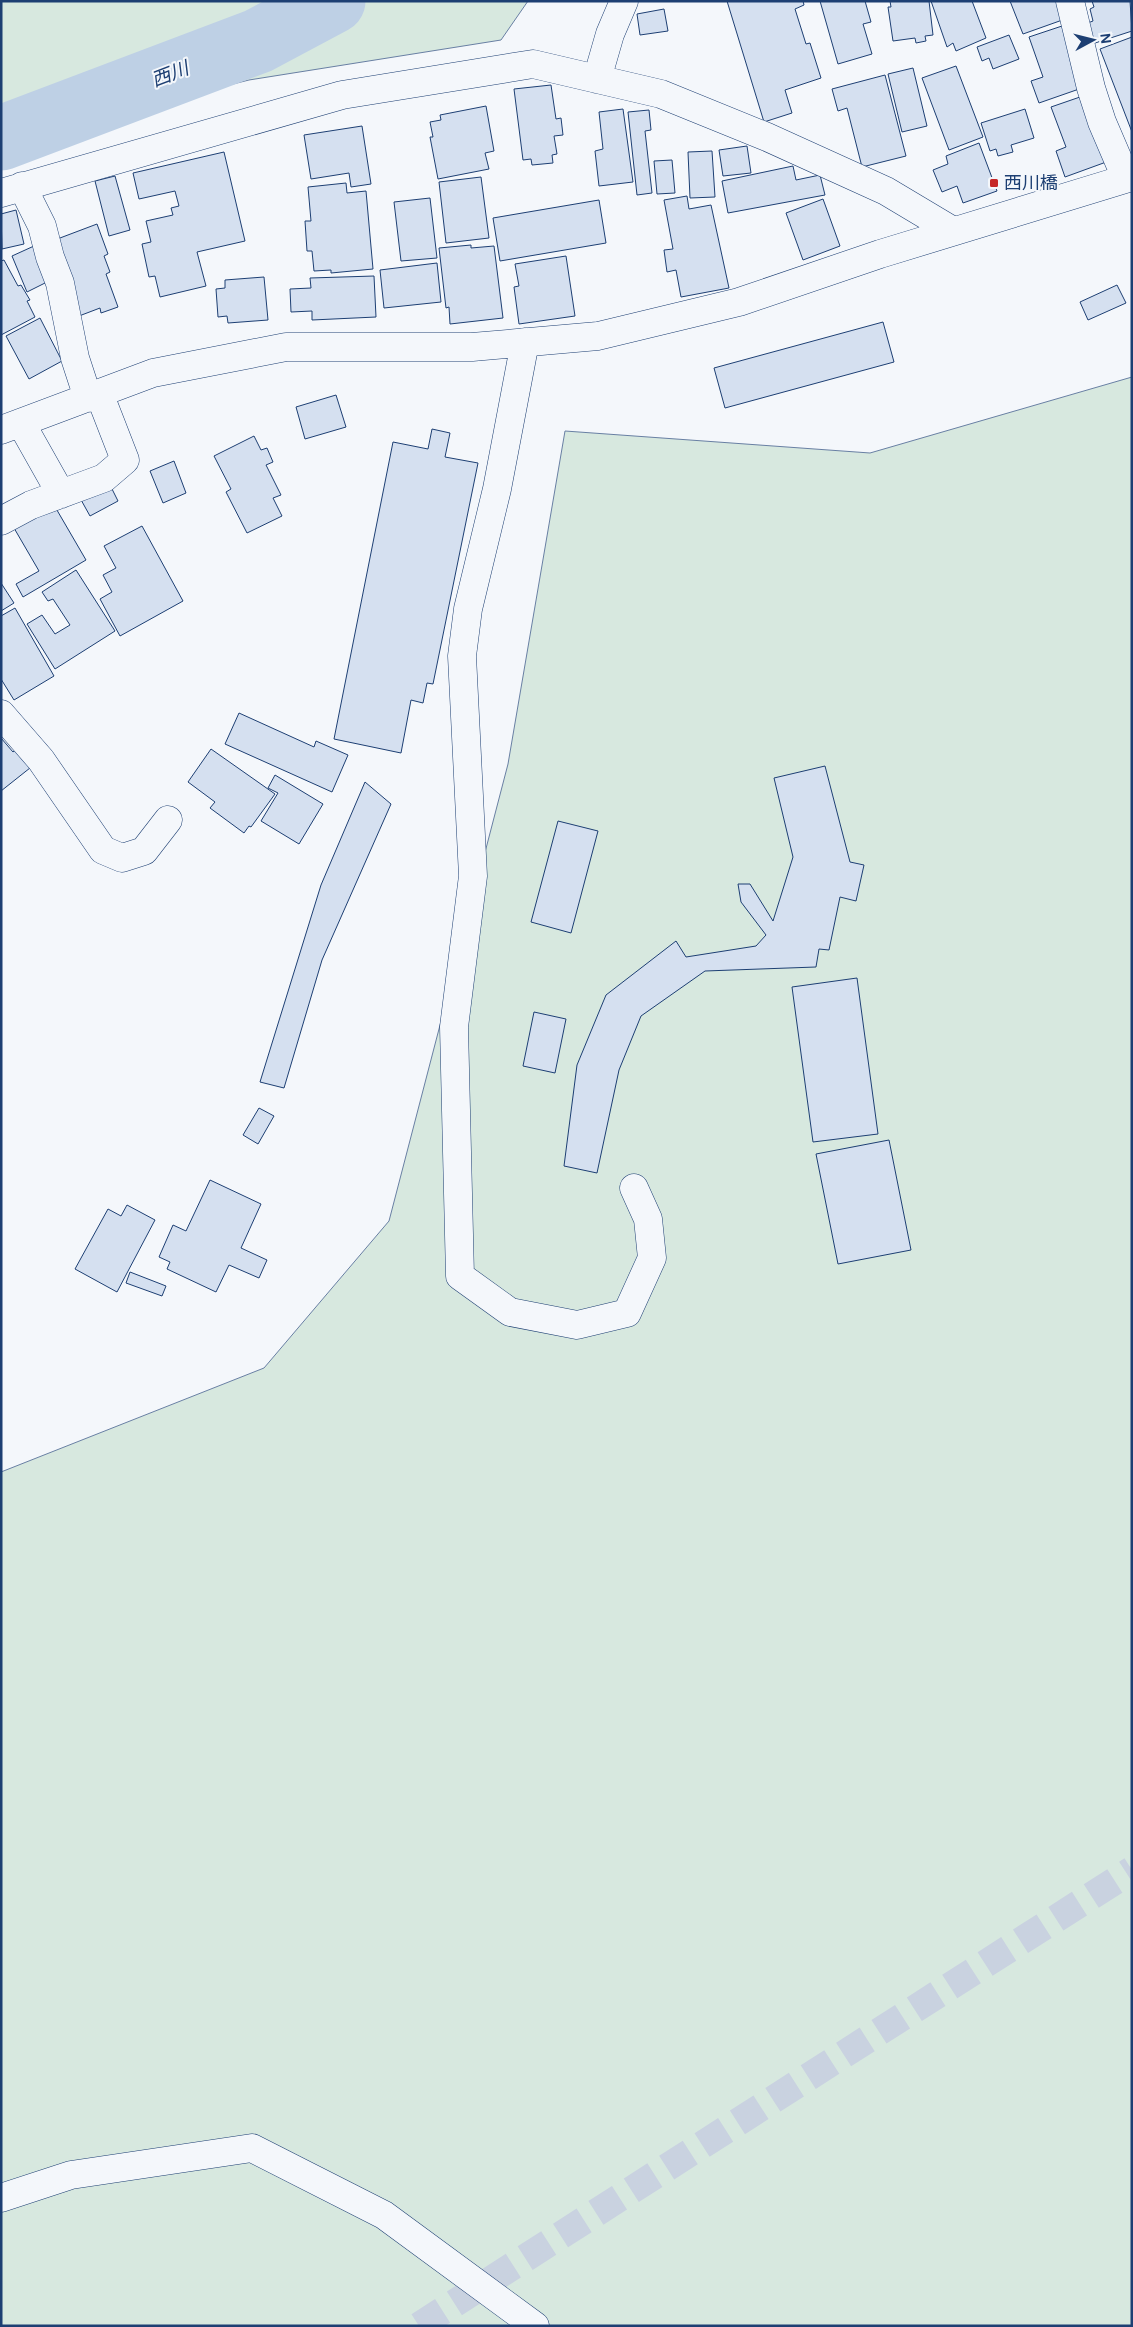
<svg xmlns="http://www.w3.org/2000/svg" width="1133" height="2327" font-family="'DM Sans','Noto Sans JP',sans-serif">
<rect width="100%" height="100%" fill="#f4f7fb"/>
<!-- green -->
<path fill="#d7e8df" stroke="#687fa3" d="M1,1H528L501,40L249,80L1,142Z
M1132,377V2326H1V1472L264,1368L389,1221L508,764L565,431L870,453Z"/>
<g fill="none" stroke-linecap="round" stroke-linejoin="round">
<!-- river -->
<path stroke="#bed0e5" stroke-width="65" d="M1,138L258,41L333,1"/>
</g>
<!-- building -->
<path fill="#d5e0f0" stroke="#1d3f73" d="M727,1H803L804,5L795,9L806,44L810,43L821,78L785,90L792,113L764,122Z
M820,1H865L871,22L863,24L872,54L838,64Z
M890,1H929L933,35L925,36L926,41L916,43L915,38L893,41L888,7H891Z
M931,1H972L986,38L956,51L953,43L947,47Z
M1010,1H1061L1068,18L1023,34Z
M1092,1H1130L1132,31L1092,44L1085,24L1093,21L1090,9L1094,7Z
M664,9L668,31L640,35L637,14Z
M1062,26L1082,88L1039,103L1031,81L1043,77L1029,37Z
M1009,35L1019,59L993,69L989,58L982,61L977,47Z
M1132,37V132L1100,49Z
M956,66L983,137L949,150L922,78Z
M913,68L927,126L902,132L888,74Z
M885,75L906,156L862,167L847,108L838,111L832,89Z
M551,85L556,119L561,118L563,135L554,136L557,154L552,155L553,163L532,165L531,159L523,160L514,89Z
M1080,97L1109,161L1065,177L1056,151L1066,147L1051,107Z
M486,106L494,151L485,153L489,169L438,179L430,137H433L430,122L441,120L440,115Z
M623,109L633,182L599,186L595,151L603,149L599,112Z
M1025,109L1034,138L1011,145L1013,152L998,156L996,149L990,151L981,123Z
M649,110L651,130L645,131L652,193L637,195L628,112Z
M362,126L371,184L351,187L349,173L311,179L304,135Z
M979,143L997,191L963,203L957,186L942,192L933,170L948,164L946,156Z
M747,146L751,173L723,176L719,150Z
M712,151L715,197L690,198L688,152Z
M224,152L245,241L197,252L206,286L160,297L155,276L149,277L142,244L151,242L146,221L173,215L171,208L179,206L175,191L139,199L133,173Z
M672,160L675,193L657,194L654,161Z
M793,166L796,180L820,175L825,195L728,213L722,181Z
M115,176L130,230L109,236L95,181Z
M481,177L489,238L446,243L439,182Z
M346,183L347,193L366,191L373,269L331,273V270L314,271L312,251H307L305,221H311L308,187Z
M687,196L689,209L711,205L729,288L681,297L676,270L667,272L664,250L673,249L664,200Z
M430,198L437,258L401,261L394,202Z
M823,199L840,246L803,260L786,213Z
M599,200L606,243L500,261L493,218Z
M16,210L24,244L2,249L1,214Z
M97,224L108,254L104,256L110,272L106,274L118,307L101,313L100,308L79,316L52,241Z
M471,245V248L494,246L503,318L450,324L449,307L446,308L439,248Z
M34,246L49,281L27,292L12,256Z
M566,256L575,316L519,324L514,287L519,286L515,264Z
M4,260L18,286L21,285L30,300L27,301L35,317L1,335V261Z
M437,263L441,302L384,308L380,270Z
M374,276L376,317L312,320V311L291,312L290,289L311,288L310,278Z
M264,277L268,320L228,323L227,316L218,317L216,289L225,288V280Z
M1117,285L1126,303L1088,320L1080,302Z
M40,318L62,361L29,379L6,336Z
M883,322L894,362L725,408L714,368Z
M336,395L346,427L305,439L296,407Z
M432,429L450,433L445,457L478,463L433,684L427,683L423,703L411,700L401,753L334,739L393,442L428,449Z
M254,436L261,450L267,448L273,462L266,465L281,495L273,498L282,516L247,533L226,492L231,489L214,456Z
M174,461L186,493L163,503L150,471Z
M109,483L118,501L90,516L80,498Z
M54,505L86,560L23,597L16,584L39,571L14,528Z
M142,526L183,601L120,636L100,599L112,592L103,575L116,568L104,546Z
M76,570L115,631L55,669L27,624L42,615L55,634L70,625L53,599L48,601L42,592Z
M1,583L14,603L1,611Z
M15,608L54,676L14,700L1,679V616Z
M239,713L314,747L316,741L348,755L332,792L225,744Z
M1,738L13,752L20,746L35,764L1,791Z
M211,749L275,794L251,827L249,826L244,833L210,808L215,802L188,782Z
M825,766L850,862L864,865L856,901L840,897L829,950L819,949L816,967L705,971L641,1016L619,1070L597,1173L564,1166L577,1065L606,995L676,941L686,957L756,946L766,935L741,902L738,884H750L773,921L793,857L774,778Z
M275,775L323,804L299,844L261,821L278,793L268,788Z
M365,782L391,804L322,960L284,1088L260,1082L321,885Z
M558,821L598,831L571,933L531,922Z
M857,978L878,1134L813,1142L792,987Z
M534,1012L566,1019L555,1073L523,1066Z
M259,1108L274,1116L258,1144L243,1135Z
M889,1140L911,1250L838,1264L816,1154Z
M210,1180L261,1204L241,1248L267,1260L259,1278L229,1265L216,1292L167,1269L170,1262L159,1257L173,1225L186,1231Z
M127,1205L155,1220L117,1292L75,1269L108,1209L121,1216Z
M130,1272L166,1286L162,1296L126,1283Z"/>
<g fill="none" stroke-linecap="round" stroke-linejoin="round">
<!-- highway-tunnel -->
<path stroke="#c9d2e0" stroke-width="28" stroke-dasharray="28 14" stroke-linecap="butt" d="M419,2326L1132,1870"/>
<!-- minor casing -->
<g stroke="#1d3f73" stroke-width="29">
<path id="minor" d="M1070,1L1091,88L1102,122L1126,178
M597,79L610,34L624,1
M22,186L42,226L50,257L60,283L75,358L88,398
M1,193L342,95L533,64L661,94L767,137L886,191L953,231
M525,342L497,489L468,609L462,656L473,876L454,1027L460,1276L510,1312L577,1325L627,1313L652,1258L648,1219L634,1188
M21,423L61,494
M1,430L153,373L286,347H472L598,336L739,302L880,254L1132,177
M1,521L31,505L104,478L125,460L99,393
M1,714L41,760L103,850L122,858L144,851L168,820
M1,2198L71,2175L252,2148L384,2215L535,2326"/>
</g>
<!-- minor -->
<use href="#minor" stroke="#f4f7fb" stroke-width="28"/>
</g>
<!-- markers -->
<rect fill="#c62828" stroke="#f4f7fb" stroke-width="2" x="989" y="178" width="10" height="10" rx="2.5"/>
<g text-anchor="middle" dominant-baseline="central" stroke-width="4" stroke-linejoin="round" paint-order="stroke">
<!-- poi labels -->
<g font-size="18" fill="#1d3f73" stroke="#f4f7fb" text-anchor="start">
<text x="1004" y="183">西川橋</text>
</g>
<!-- water labels -->
<g font-size="19" font-style="italic" fill="#1d3f73" stroke="#f4f7fb">
<text transform="translate(170 74) rotate(-21)">西川</text>
</g>
</g>
<!-- border -->
<rect width="1133" height="2327" fill="none" stroke="#1d3f73" stroke-width="5"/>
<!-- north arrow -->
<g transform="translate(1093 40) rotate(83)" stroke="#f4f7fb" stroke-width="4" paint-order="stroke">
<path d="M0-4L9 19L0 12L-9 19Z" fill="#1d3f73"/>
<text y="-8" font-size="14" font-weight="bold" text-anchor="middle" fill="#1d3f73">N</text>
</g>
</svg>
